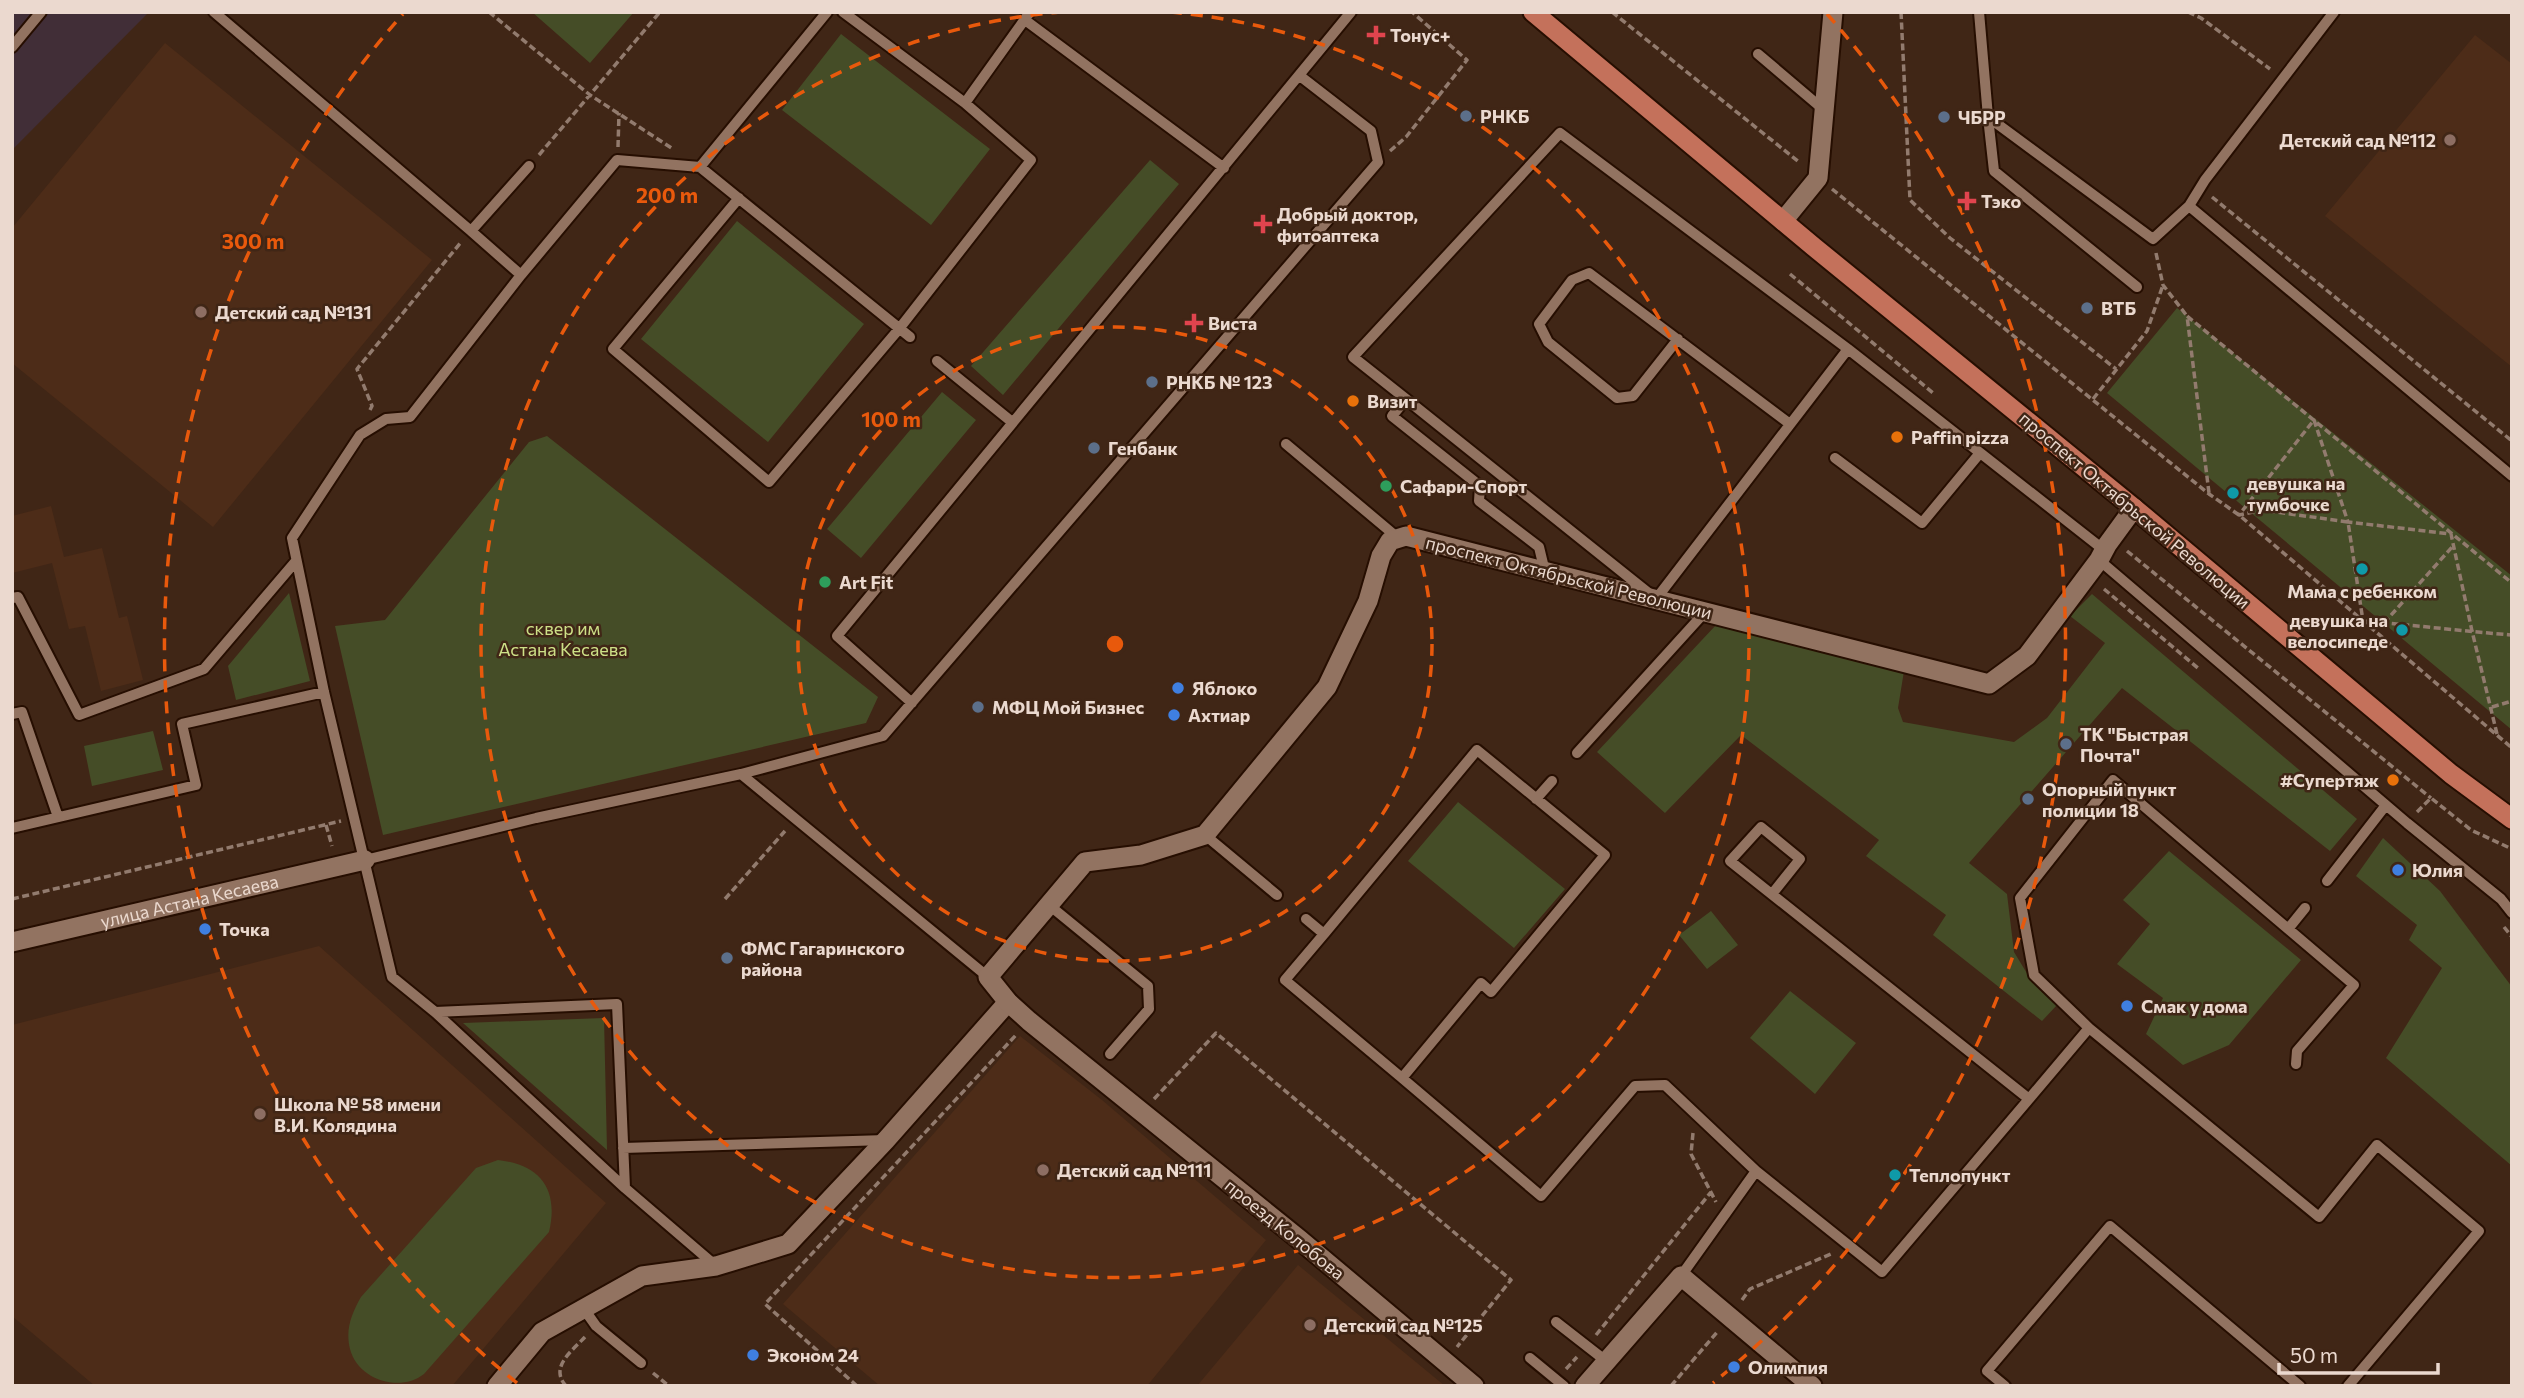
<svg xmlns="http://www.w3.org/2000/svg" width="2524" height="1398" font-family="Commissioner,sans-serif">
<rect width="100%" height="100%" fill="#402616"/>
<!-- industrial -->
<path fill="#412e37" d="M12,12H149L12,150Z"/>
<!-- built -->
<path fill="#4d2c18" d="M2475,35L2512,64V367L2325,216Z
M165,43L432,260L213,527L12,363V228Z
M51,506L64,557L102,548L119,618L127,616L143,680L101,691L85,626L69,629L52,563L12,573V516Z
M319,946L606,1203L452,1386H95L12,1316V1025Z
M1020,1036L1102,1100L1266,1240L1147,1386H880L783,1304Z
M1298,1265L1445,1386H1197Z"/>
<!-- green -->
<path fill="#454d27" d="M532,12H634L590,63Z
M841,34L990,149L931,225L782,110Z
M1150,160L1179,184L1003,395L971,366Z
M737,221L864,324L768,442L641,339Z
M2177,308L2512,576V730L2107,393Z
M942,392L976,420L861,558L827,529Z
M547,436L878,697L866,723L383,835L335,626L385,620L529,442Z
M289,593L310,681L236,700L228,666Z
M2092,594L2357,819L2330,851L2122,688L1969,863L2007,894L2014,952L2028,975L2057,1005L2042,1021L1933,935L1946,915L1866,856L1879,840L1741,735L1665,813L1597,752L1716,625L1904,671L1898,708L1903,722L2014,742L2047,718L2105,643L2070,616Z
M153,731L163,770L92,786L84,746Z
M1458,802L1565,889L1514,948L1408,861Z
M2383,838L2440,891L2512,987V1166L2386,1058L2442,968L2409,940L2417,925L2356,876Z
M2169,851L2301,960L2229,1045L2183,1065L2146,1034L2163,998L2117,964L2150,924L2123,900Z
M1711,911L1738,945L1707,969L1679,935Z
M1790,991L1856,1043L1815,1094L1750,1038Z
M604,1018L607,1150L463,1023Z
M498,1160C541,1165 559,1190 549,1232L424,1374C400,1393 358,1380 350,1349C345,1329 352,1313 361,1297L476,1168Z"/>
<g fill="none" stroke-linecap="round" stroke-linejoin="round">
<!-- service casing -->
<g stroke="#260e01" stroke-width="14">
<path id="service" d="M214,12L471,231L529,166
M843,12L965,103L1030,12
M1979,12L1988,117L2153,239L2189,206L2205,180L2334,12
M1025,20L1224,168
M12,47L41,12
M1758,54L1824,110
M1988,117L1994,171L2137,287
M700,167L827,12
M739,198L613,349L769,482L899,329L1031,160L965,103
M2189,206L2512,476
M471,231L521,275L410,417L386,419L360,435L292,538L324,692L392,977L435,1012L625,1188L716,1266
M521,275L617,160L700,167L910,337
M1678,339L1633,396L1617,398L1548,342L1539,324L1572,280L1589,273L1790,424
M937,361L1012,422
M1406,399L1656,599L1848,349
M1286,444L1398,538
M1835,458L1922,523L1980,453
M2099,560L2407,823L2501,899L2512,913
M1545,572L1539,547L1479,501L1480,486L1392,416L1406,399L1353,357L1560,133L1848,349L2104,550
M12,598L18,597L79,715L204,669L296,561
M912,703L837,636L1351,12
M12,714L22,712L58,817
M1577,753L1705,612
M741,774L988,977
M1536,799L1552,781
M12,828L196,785L182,724L324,692
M1205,835L1277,895
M365,860L536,818L741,774L883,736L1378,162L1371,131L1300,76
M2327,881L2386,805
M1049,905L1148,986L1149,1009L1110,1054
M1306,919L1324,934L1285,980L1402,1078L1481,983L1491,992L1605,855L1477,750L1324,934
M2288,929L2305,908
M435,1012L617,1004L625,1188
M2089,1028L2319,1217L2377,1145L2479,1231L2348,1386
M1402,1078L1541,1196L1635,1086L1665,1085L1756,1171
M2029,1099L2089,1028L2034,975L2020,898L2113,780L2354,985L2297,1051L2296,1064
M623,1148L886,1140
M1681,1276L1756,1171L1882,1272L2029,1099L1730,861L1761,827L1800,859L1772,894
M584,1309L596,1326L641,1363
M1556,1322L1606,1361
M1530,1358L1564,1386
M2005,1386L1987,1371L2110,1226L2300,1386"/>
</g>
<!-- minor casing -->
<g stroke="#260e01" stroke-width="23">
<g id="minor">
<path d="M1783,221L1818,178L1833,12"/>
<path id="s1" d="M12,942L365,860"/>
<path d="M497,1386L542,1332L642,1276L716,1266L788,1244L886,1140L1008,1002"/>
<path d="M1474,1386L1299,1239L1029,1021L1008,1002L988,977L1085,862L1141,855L1205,835L1327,687L1368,601L1381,556L1390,541L1406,536L1989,684L2027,656L2099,560L2107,545L2134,508"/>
<path d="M1585,1386L1681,1276L1812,1386"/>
</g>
</g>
<!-- primary casing -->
<g stroke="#260e01" stroke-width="23">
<path id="primary" d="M1533,12L1814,247L2134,508L2451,774L2512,819"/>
</g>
<!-- path -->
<path stroke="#927b6e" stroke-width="3.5" stroke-dasharray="7 3.5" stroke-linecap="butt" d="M489,12L590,95L673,149
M1612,12L1799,162
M1901,12L1910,200L1950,238L2116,369
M2188,12L2201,18L2270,69
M618,147L619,113
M1390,151L1406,137L1467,60L1412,12
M539,155L660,12
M1832,189L2209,494L2239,515L2512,748
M2212,197L2512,441
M2156,253L2163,285L2187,316
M1790,274L1933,393
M2093,399L2147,331L2163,285
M370,410L372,406L357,369L462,241
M2209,493L2187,316L2512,583
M2127,551L2431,798
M2104,589L2199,669
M2384,623L2453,546
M2492,707L2512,701
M2497,734L2472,631L2451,534L2348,522L2314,420L2239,515L2262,510L2348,522L2363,621C2412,625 2462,631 2512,635
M2417,812L2431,798L2471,830L2512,849
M326,825L332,846
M12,899L341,821
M725,899L785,831
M2504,927L2512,937
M1154,1099L1216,1033L1511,1280L1457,1347
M1693,1133L1691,1154L1716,1202
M1742,1300L1750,1289L1833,1253
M1596,1335L1711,1192
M1566,1369L1577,1357
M653,1373L669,1386
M566,1386C549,1367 572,1351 585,1337
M857,1386L765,1304L1016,1035
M1671,1386L1718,1331"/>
<!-- service -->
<use href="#service" stroke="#927361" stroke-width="10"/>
<!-- minor -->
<use href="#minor" stroke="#927361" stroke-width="19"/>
<!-- primary -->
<use href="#primary" stroke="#c4715b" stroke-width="19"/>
</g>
<!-- distance rings -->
<g fill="none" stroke="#e8590c" stroke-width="3.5" stroke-dasharray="12 9">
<circle cx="1115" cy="644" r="317"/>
<path d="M1170 12A634 634 0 1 1 1060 12"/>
<path d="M517 1383A951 951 0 0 1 403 14M1827 14A951 951 0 0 1 1713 1383"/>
</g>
<!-- markers -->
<g fill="#e0444e" stroke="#402616" stroke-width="2.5">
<path d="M1372.5 24.5h7v7h7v7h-7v7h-7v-7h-7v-7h7z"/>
<path d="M1963.5 190.5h7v7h7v7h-7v7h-7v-7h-7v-7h7z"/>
<path d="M1259.5 213.5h7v7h7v7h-7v7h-7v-7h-7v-7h7z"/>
<path d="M1190.5 312.5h7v7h7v7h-7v7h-7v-7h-7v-7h7z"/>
</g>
<g fill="#5c6f8a" stroke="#402616" stroke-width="2.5">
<circle cx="1466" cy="116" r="7"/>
<circle cx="1944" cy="117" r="7"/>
<circle cx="2087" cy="308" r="7"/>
<circle cx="1152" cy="382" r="7"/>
<circle cx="1094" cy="448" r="7"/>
<circle cx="978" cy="707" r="7"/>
<circle cx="2066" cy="744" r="7"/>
<circle cx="2028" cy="799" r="7"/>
<circle cx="727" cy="958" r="7"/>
</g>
<g fill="#8d6e63" stroke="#402616" stroke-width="2.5">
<circle cx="2450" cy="140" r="7"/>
<circle cx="201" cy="312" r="7"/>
<circle cx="260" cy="1114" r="7"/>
<circle cx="1043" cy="1170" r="7"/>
<circle cx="1310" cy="1325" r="7"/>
</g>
<g fill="#e8710a" stroke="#402616" stroke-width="2.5">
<circle cx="1353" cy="401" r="7"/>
<circle cx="1897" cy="437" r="7"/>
<circle cx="2393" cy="780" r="7"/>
</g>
<g fill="#2e9e5b" stroke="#402616" stroke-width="2.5">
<circle cx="1386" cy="486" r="7"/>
<circle cx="825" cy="582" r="7"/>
</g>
<g fill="#0f9aa8" stroke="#402616" stroke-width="2.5">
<circle cx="2233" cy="493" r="7"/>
<circle cx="2362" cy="569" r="7"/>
<circle cx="2402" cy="630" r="7"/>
<circle cx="1895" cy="1175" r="7"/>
</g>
<g fill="#3f7fe0" stroke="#402616" stroke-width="2.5">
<circle cx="1178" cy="688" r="7"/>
<circle cx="1174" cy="715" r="7"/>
<circle cx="2398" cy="870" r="7"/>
<circle cx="205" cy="929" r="7"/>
<circle cx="2127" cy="1006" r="7"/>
<circle cx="753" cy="1355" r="7"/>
<circle cx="1734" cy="1367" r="7"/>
</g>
<g text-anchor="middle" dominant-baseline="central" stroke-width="5" stroke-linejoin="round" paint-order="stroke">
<!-- poi labels -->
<g font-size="18" font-weight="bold" fill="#ebd9cf" stroke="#402616" text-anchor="start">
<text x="1390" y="35">Тонус+</text>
<text x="1480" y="116">РНКБ</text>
<text x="1958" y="117">ЧБРР</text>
<text x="2436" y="140" text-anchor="end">Детский сад №112</text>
<text x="1981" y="201">Тэко</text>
<text x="1277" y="214">Добрый доктор,<tspan x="1277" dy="21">фитоаптека</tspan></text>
<text x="2101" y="308">ВТБ</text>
<text x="215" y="312">Детский сад №131</text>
<text x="1208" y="323">Виста</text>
<text x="1166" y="382">РНКБ № 123</text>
<text x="1367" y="401">Визит</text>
<text x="1911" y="437">Paffin pizza</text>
<text x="1108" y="448">Генбанк</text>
<text x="2247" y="483">девушка на<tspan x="2247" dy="21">тумбочке</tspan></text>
<text x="1400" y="486">Сафари-Спорт</text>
<text x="839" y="582">Art Fit</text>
<text x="2362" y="591" text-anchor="middle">Мама с ребенком</text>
<text x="2388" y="620" text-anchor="end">девушка на<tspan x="2388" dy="21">велосипеде</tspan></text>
<text x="1192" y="688">Яблоко</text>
<text x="992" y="707">МФЦ Мой Бизнес</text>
<text x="1188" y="715">Ахтиар</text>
<text x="2080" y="734">ТК "Быстрая<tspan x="2080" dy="21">Почта"</tspan></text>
<text x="2379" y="780" text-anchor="end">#Супертяж</text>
<text x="2042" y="789">Опорный пункт<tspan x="2042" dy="21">полиции 18</tspan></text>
<text x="2412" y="870">Юлия</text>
<text x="219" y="929">Точка</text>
<text x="741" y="948">ФМС Гагаринского<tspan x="741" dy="21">района</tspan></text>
<text x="2141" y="1006">Смак у дома</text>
<text x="274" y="1104">Школа № 58 имени<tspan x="274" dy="21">В.И. Колядина</tspan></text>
<text x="1057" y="1170">Детский сад №111</text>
<text x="1909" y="1175">Теплопункт</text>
<text x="1324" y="1325">Детский сад №125</text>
<text x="767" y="1355">Эконом 24</text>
<text x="1748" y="1367">Олимпия</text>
</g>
<!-- street labels -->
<g font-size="18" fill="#ebd9cf" stroke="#402616">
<text transform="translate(2135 510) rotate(40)">проспект Октябрьской Революции</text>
<text transform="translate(1569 577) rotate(14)">проспект Октябрьской Революции</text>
<text stroke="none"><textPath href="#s1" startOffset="182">улица Астана Кесаева</textPath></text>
<text transform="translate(1285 1229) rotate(39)">проезд Колобова</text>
</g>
<!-- park labels -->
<g font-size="18" fill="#cde087" stroke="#402616">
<text x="563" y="628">сквер им<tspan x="563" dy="21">Астана Кесаева</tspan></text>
</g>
</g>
<circle cx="1115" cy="644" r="10" fill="#e8590c" stroke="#402616" stroke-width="3.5"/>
<g font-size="21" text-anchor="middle" font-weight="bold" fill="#e8590c" stroke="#402616" stroke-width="5" stroke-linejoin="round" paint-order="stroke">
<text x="667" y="203">200 m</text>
<text x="253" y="249">300 m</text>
<text x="891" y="427">100 m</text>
</g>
<!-- border -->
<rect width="2524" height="1398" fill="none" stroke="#ebd9cf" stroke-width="28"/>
<!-- scale -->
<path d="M2279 1363v10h159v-10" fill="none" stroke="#ebd9cf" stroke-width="3.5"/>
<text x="2290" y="1363" font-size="21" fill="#ebd9cf" stroke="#402616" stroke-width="5" paint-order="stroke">50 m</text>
</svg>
